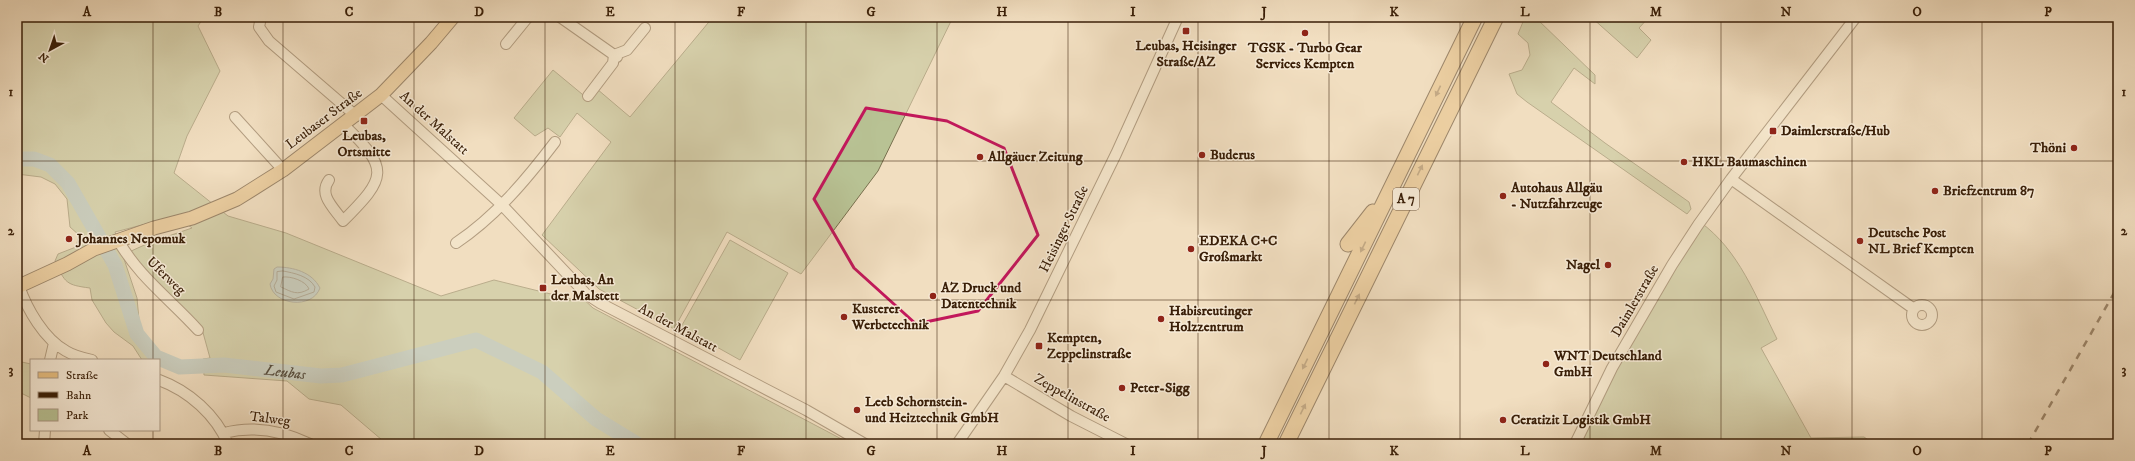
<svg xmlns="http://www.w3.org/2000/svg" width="2135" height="461" font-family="'IM FELL DW Pica',serif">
<rect width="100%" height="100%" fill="#f1dec0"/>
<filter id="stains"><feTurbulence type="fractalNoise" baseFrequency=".005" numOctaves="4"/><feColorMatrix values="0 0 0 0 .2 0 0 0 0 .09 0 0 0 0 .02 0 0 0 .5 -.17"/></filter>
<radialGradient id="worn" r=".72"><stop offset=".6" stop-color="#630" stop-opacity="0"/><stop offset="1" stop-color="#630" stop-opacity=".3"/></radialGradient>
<!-- green -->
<path fill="#b8c294" stroke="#78704e" d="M17,17H204L198,26L220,71L187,136L174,173L228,216L286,233L441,296L494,280L571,299L580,296L593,308L851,444H383L382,440L341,405L309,399L287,381L204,375L203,359L210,358L202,329L134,262L129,252L151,242L192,228L176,216L115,232L137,298L140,331L154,351L163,357L159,362V360H142L133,346L114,332L106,323L92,300L90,288C66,285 65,283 55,261L58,254L76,247L79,235L70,227L67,199L55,184L41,177L17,174Z
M713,17H953L878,171L801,274L727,232L674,329L599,289L542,235L611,142L577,113L560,137L548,128L535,136L514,118L553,70L588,99L597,89L630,117Z
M1525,17H1532L1538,20L1595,75V84L1574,68L1551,102L1605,143L1689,202L1691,209L1687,214L1527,102L1517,94L1509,74L1522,70L1530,55L1528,43L1518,34Z
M1591,17H1649L1639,28L1651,40L1637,58Z
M1700,222C1739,250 1756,297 1777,339L1761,348L1811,438L1864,437L1874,444H1584L1577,440Z
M730,240L788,273L740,360L681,327Z
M17,361L31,364V398L17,391Z"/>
<!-- water -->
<path fill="#9ebabc" stroke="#767c74" d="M277,267C293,267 312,272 320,288C312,310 273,305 270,284L273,279L274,269Z"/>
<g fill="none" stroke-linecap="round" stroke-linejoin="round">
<!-- shore -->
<path stroke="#6c6c62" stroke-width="1" d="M283,271C294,273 309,276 315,287L314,292L294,299L276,292L274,286L277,280V272Z
M283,277C291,276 306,281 309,289C297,296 292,292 281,287Z"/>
<!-- river -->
<path stroke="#9ebabc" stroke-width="15" id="s1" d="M17,159H34L50,165L68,183L115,265L137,334L156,357L180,367L224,365L321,376L342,375L476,340L542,372L596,419L637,444"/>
<!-- minor casing -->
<g stroke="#674e35" stroke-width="12">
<path id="minor" d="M261,17L259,27L269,41L356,116
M560,17L617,57
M506,44L528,17
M381,95L502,205L586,294L600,303L806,410L865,444
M588,96L613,63L614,55L627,50L645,28
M235,117L283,170
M1731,179L1914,309
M329,180C318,195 334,208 343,221C387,177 390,169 344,125
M118,240C138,276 171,300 198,330
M456,243C496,216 526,180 555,142
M19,286C27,309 44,339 66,351C74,356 83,358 92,360
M1912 315a10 10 0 1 1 20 0a10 10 0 1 1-20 0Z
M50,360L54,343
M1004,376L1071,416L1126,444
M159,380C189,391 216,415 228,444
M109,430L127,444
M224,433C254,425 283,431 310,444
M44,444L45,430
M957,444L1004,376L1030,330L1116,154L1178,17
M1575,444L1612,368L1672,265L1698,225L1731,179L1856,17"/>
</g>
<!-- major casing -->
<g stroke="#391e07" stroke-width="15">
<path id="major" d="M17,287L67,264L94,249L154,228L192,218L237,199L283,170L381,95L431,43L453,17"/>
</g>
<!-- highway casing -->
<g stroke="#391e07" stroke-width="17">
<path id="highway" d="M1348,244L1373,212
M1266,444L1475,17
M1286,444L1496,17"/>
</g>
<!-- minor -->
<use href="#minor" stroke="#f6ead6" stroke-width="10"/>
<!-- major -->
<use href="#major" stroke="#e8bf80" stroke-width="13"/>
<!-- highway -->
<use href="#highway" stroke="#e8bf80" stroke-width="15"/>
<!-- rail -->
<path stroke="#391e07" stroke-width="2.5" stroke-dasharray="7 7" stroke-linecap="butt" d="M2028,444L2118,286"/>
</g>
<!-- one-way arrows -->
<defs><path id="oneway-solid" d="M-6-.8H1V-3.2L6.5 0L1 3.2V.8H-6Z"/></defs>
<g fill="#906e44">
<use href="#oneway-solid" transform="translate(1438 91) rotate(115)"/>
<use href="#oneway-solid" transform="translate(1420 170) rotate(-64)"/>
<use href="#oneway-solid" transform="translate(1363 247) rotate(116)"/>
<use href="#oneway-solid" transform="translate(1357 299) rotate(-64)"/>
<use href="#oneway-solid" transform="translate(1305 364) rotate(116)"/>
<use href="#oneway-solid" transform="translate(1303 409) rotate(-64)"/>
</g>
<!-- marked area -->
<path d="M0 0H2135V461H0ZM866,108L947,121L1004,148L1038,235L978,311L916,324L854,268L814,199Z" fill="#f1dec0" fill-opacity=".55" fill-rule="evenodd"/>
<path fill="none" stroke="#c2185b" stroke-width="3" stroke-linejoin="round" d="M866,108L947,121L1004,148L1038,235L978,311L916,324L854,268L814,199Z"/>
<!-- grid -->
<path fill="none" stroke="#391e07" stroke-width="1" stroke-opacity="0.55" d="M153,17V360M283,17V444M414,17V444M545,17V444M675,17V444M806,17V444M937,17V444M1068,17V444M1198,17V444M1329,17V444M1460,17V444M1590,17V444M1721,17V444M1852,17V444M1982,17V444M17,161H2118M17,300H2118M153,430V444"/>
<!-- markers -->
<g fill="#8f2418" stroke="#f6ead6" stroke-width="1.5">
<rect x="1182" y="27" width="8" height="8" rx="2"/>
<circle cx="1305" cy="33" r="4"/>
<rect x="360" y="117" width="8" height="8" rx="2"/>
<rect x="1769" y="127" width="8" height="8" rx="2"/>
<circle cx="2074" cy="148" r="4"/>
<circle cx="1202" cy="155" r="4"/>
<circle cx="980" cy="157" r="4"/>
<circle cx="1684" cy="162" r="4"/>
<circle cx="1935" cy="191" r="4"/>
<circle cx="1503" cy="196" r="4"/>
<circle cx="69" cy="239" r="4"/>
<circle cx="1860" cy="241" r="4"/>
<circle cx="1191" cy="249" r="4"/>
<circle cx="1608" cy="265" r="4"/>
<rect x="539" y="284" width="8" height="8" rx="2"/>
<circle cx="933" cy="296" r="4"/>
<circle cx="844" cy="317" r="4"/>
<circle cx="1161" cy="319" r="4"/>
<rect x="1035" y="342" width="8" height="8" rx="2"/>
<circle cx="1546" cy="364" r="4"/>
<circle cx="1122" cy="388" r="4"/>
<circle cx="857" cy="410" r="4"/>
<circle cx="1503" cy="420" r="4"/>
</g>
<g text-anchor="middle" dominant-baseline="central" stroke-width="3" stroke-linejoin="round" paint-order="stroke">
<!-- shield labels -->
<rect fill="#f6ead6" stroke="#725b45" stroke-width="1" x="1393" y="188" width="26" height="22" rx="3"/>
<g font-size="13" font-weight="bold" fill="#391e07">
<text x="1406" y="199">A 7</text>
</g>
<!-- poi labels -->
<g font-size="14" font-weight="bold" fill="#391e07" stroke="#f6ead6" text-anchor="start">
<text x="1186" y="46" text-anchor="middle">Leubas, Heisinger<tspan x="1186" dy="16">Straße/AZ</tspan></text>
<text x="1305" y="48" text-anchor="middle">TGSK - Turbo Gear<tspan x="1305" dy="16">Services Kempten</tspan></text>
<text x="1781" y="131">Daimlerstraße/Hub</text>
<text x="364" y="136" text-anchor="middle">Leubas,<tspan x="364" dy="16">Ortsmitte</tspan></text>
<text x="2066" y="148" text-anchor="end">Thöni</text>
<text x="1210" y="155">Buderus</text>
<text x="988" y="157">Allgäuer Zeitung</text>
<text x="1692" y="162">HKL Baumaschinen</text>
<text x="1511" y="188">Autohaus Allgäu<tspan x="1511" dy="16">- Nutzfahrzeuge</tspan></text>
<text x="1943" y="191">Briefzentrum 87</text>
<text x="1868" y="233">Deutsche Post<tspan x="1868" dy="16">NL Brief Kempten</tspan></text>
<text x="77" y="239">Johannes Nepomuk</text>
<text x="1199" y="241">EDEKA C+C<tspan x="1199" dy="16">Großmarkt</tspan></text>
<text x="1600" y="265" text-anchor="end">Nagel</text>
<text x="551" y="280">Leubas, An<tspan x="551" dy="16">der Malstett</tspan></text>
<text x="941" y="288">AZ Druck und<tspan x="941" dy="16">Datentechnik</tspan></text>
<text x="852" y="309">Kusterer<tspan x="852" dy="16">Werbetechnik</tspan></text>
<text x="1169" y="311">Habisreutinger<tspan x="1169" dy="16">Holzzentrum</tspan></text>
<text x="1047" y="338">Kempten,<tspan x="1047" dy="16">Zeppelinstraße</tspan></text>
<text x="1554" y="356">WNT Deutschland<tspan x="1554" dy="16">GmbH</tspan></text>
<text x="1130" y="388">Peter-Sigg</text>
<text x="865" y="402">Leeb Schornstein-<tspan x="865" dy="16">und Heiztechnik GmbH</tspan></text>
<text x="1511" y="420">Ceratizit Logistik GmbH</text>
</g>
<!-- street labels -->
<g font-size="14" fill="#391e07" stroke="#f6ead6">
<text transform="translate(324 119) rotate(-37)">Leubaser Straße</text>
<text transform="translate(434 123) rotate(42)">An der Malstatt</text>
<text transform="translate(1064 229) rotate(-64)">Heisinger Straße</text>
<text transform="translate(166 276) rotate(44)">Uferweg</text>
<text transform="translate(1635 301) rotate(-60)">Daimlerstraße</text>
<text transform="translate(678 328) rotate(28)">An der Malstatt</text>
<text transform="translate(1072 398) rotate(29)">Zeppelinstraße</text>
<text transform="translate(270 419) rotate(7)">Talweg</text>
</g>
<!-- water labels -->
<g font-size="15" font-style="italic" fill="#574d3d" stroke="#f6ead6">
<text stroke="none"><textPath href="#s1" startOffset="388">Leubas</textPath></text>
</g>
</g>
<!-- margin -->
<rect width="2135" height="461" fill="none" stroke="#f1dec0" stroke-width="44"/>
<!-- legend -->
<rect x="30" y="359" width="130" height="72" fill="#f6ead6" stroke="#aa9883"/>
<rect x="38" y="372" width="20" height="6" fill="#e8bf80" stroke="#aa9883"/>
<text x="66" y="379" font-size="12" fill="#391e07">Straße</text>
<rect x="38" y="392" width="20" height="6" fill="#391e07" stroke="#aa9883"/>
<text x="66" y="399" font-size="12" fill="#391e07">Bahn</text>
<rect x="38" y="409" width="20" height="12" fill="#b8c294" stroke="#aa9883"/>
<text x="66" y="419" font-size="12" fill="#391e07">Park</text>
<!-- north arrow -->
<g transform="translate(50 50) rotate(220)" stroke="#f6ead6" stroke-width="3" paint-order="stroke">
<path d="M0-3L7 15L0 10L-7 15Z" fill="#391e07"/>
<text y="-6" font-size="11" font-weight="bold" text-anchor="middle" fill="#391e07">N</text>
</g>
<rect x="22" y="22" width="2091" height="417" fill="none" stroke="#391e07" stroke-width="1.5"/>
<g font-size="13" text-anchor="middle" font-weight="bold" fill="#391e07">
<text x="87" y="16">A</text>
<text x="218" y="16">B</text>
<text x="349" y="16">C</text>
<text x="479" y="16">D</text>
<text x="610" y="16">E</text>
<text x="741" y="16">F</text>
<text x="871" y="16">G</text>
<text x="1002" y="16">H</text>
<text x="1133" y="16">I</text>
<text x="1264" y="16">J</text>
<text x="1394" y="16">K</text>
<text x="1525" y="16">L</text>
<text x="1656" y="16">M</text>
<text x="1786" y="16">N</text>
<text x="1917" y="16">O</text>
<text x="2048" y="16">P</text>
<text x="11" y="96">1</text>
<text x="2124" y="96">1</text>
<text x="11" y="235">2</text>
<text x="2124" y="235">2</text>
<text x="11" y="374">3</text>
<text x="2124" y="374">3</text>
<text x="87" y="455">A</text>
<text x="218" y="455">B</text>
<text x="349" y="455">C</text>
<text x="479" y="455">D</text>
<text x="610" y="455">E</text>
<text x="741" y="455">F</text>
<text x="871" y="455">G</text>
<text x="1002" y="455">H</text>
<text x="1133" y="455">I</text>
<text x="1264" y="455">J</text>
<text x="1394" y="455">K</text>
<text x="1525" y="455">L</text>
<text x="1656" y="455">M</text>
<text x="1786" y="455">N</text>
<text x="1917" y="455">O</text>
<text x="2048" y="455">P</text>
</g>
<rect width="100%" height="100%" filter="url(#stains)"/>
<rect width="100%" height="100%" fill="url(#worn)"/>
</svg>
